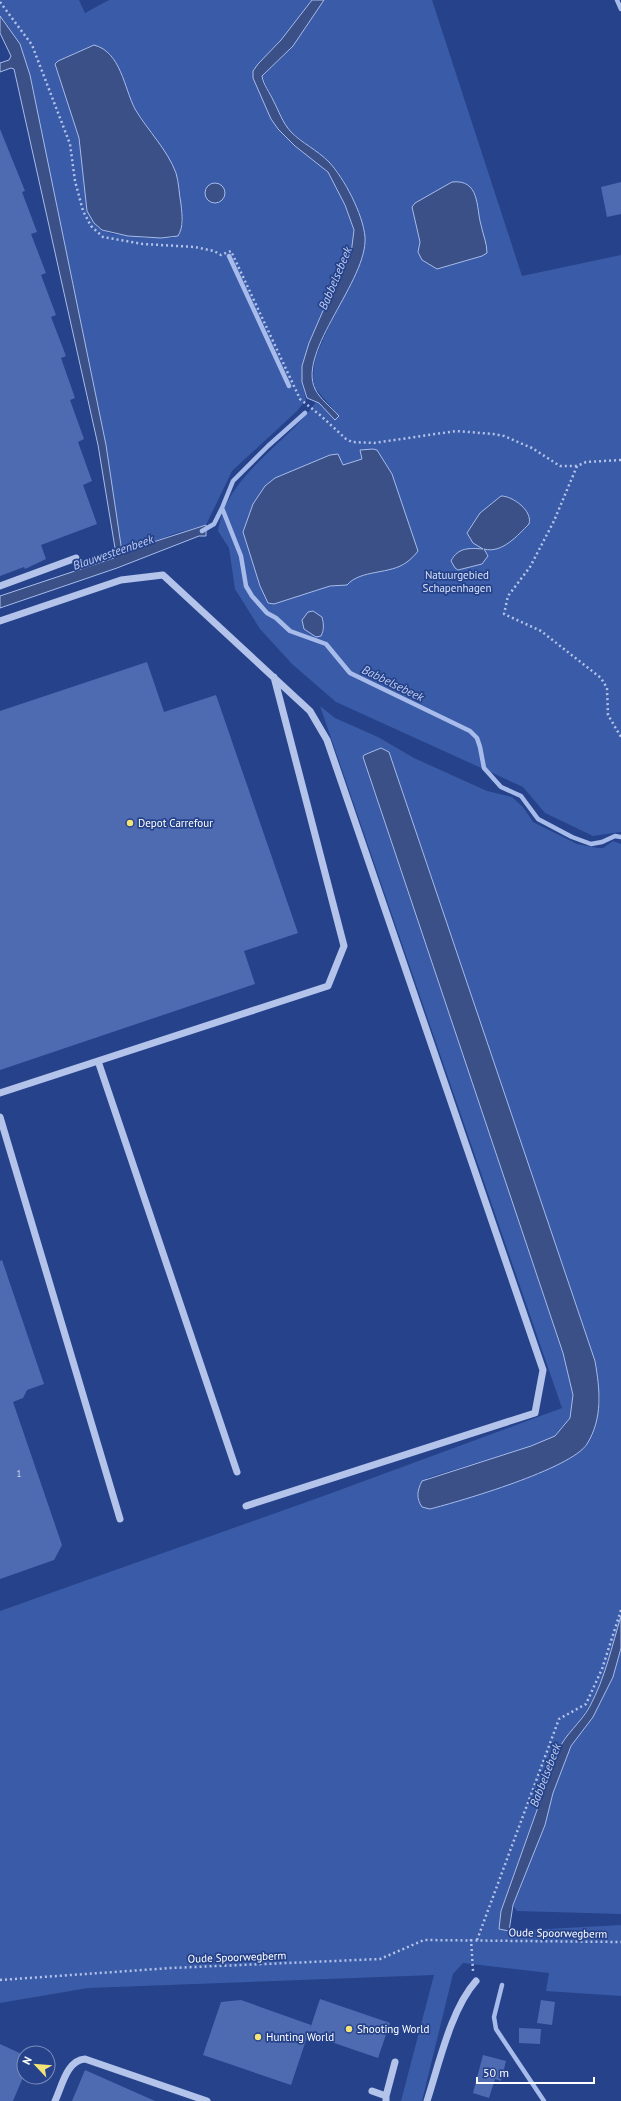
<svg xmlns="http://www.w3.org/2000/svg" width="621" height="2101" font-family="'PT Sans',sans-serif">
<rect width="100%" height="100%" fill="#25428b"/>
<!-- green -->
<path fill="#3a5ba7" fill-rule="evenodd" d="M0,0H79L85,13L109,0H312L281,40L255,68L254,81L261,94L271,119L278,129L295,146L328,172L345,205L354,230L351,254L322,313L309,343L302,366V382L306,400L297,411L232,471L206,525L173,534L125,553L122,552L106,445L30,75L20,44L0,16ZM89,47L110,54L117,65L128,95L136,110L171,163L178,184L183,224L173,238H147L113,234L102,230L94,223L87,211L79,138L55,64L58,61Z
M324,0H432L522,276L621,255V832L593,836L545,813L523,787L336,702L292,664L260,629L235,589L229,548L218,531C226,475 285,446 316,402L319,403L334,419L335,420L339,416L315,388L313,379L314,366L316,356L327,331L363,256L362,223L346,185L338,172L328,161L290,131L281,119L262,76L293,46Z
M320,706L335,718L378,737L414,758L487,791L512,797L523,807L533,822L577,844L598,848H603L613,841L621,844V1616L608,1665L594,1698L581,1719L544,1790L501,1911L500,1929L509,1931L621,1925V1996L546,1991L549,1973L463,1963L453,1974L422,2101H401L434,1975L88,1988L0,2003V1611L329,1494L562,1408ZM381,748L389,752L595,1361L600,1400L598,1413L594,1429L586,1446L537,1474L430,1509L427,1478L531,1446L555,1436L570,1418L573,1395L563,1353L363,758L364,755Z
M621,1648V1914L517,1911L513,1906L545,1825L553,1793L571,1746L613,1677Z"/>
<!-- water -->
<path fill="#3b5086" stroke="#a7bceb" d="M312,0H324L293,46L262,76C263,84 270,93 273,100C279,111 282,122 291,132C302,143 317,150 329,162C344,178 363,214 365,237C368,280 297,351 315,389C320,399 331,407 339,416L335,420L319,403L307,398L302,382V366L309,343L322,313L351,254L354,230L345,205L328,172L295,146L278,129L271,119L253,78V71L258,64L281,40Z
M0,16L20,44L30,75L106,445L122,552L206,525V536H199L117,568L0,608V596L114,558L116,554L98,445L14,69L11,68L0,72V63L9,60L11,56L0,33Z
M94,45C121,52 124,88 135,109C148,131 167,149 176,173C179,183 179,194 181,204C182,215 184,226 178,236L161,238L128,236L102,230L94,223L87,211L79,138L55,64L58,61Z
M452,182C480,179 476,207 481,225C483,235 487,243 487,253L482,256L437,269L422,260L418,252L420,242L412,207L415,203Z
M205 193a10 10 0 1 1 20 0a10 10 0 1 1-20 0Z
M373,449L377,450L392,474L418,551C415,555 411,559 407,562C390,575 361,569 347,585L330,586L274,604L268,603L260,586L243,532L253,504L265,486L275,478L330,455L338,454L343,465L362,459L360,450Z
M501,496C513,496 533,511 529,524C518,535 502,554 484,549L488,556L482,564L458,570L455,568L451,561C458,547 470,548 483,549L473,543L467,533L480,513Z
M313,611L322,617C324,625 324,630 321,636L316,637L304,629L302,620L308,612Z
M381,748L389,752L595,1361C600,1390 603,1418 587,1444C571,1469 461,1501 430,1509L422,1507C416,1498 417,1491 422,1481L531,1446L555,1436L570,1418L573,1395L563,1353L363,757L364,755Z
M621,1616V1648L613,1677L593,1717L571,1746L553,1793L545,1825L513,1905L509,1931L499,1929L501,1911L558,1751C565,1734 581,1723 590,1706C605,1678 612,1646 621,1616Z"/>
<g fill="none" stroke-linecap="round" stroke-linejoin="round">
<!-- stream -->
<path stroke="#a7bceb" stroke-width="4.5" d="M617,0L621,9
M229,256L289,386
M305,413L268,446L233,481L222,508L241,556L246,586L252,596L267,613L276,618L290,631L326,644L350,673L470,731L477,738L480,747L484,768L501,787L521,796L538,819L572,837L591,844L602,842L615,836L621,837
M202,531L214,524L222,508
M502,1985L494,2017L496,2029L544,2101"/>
</g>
<!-- building -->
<path fill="#4e6bb2" d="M0,129L25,191L22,192L37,232L31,234L46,273L41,275L56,315L51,317L66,356L61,358L75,398L70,400L84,439L78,442L92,481L83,485L97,524L41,545L46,559L25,569L24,567L0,576Z
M621,182V214L607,217L601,187Z
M147,662L164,712L216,695L298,933L244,951L255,984L0,1070V711Z
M2,1260L44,1384L27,1390L23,1398L13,1402L62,1545L54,1560L0,1579V1261Z
M320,1999L390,2023L378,2058L308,2034L291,2085L203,2055L221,2002L241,2000L311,2025L310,2029Z
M541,2000L555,2002L552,2025L537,2023Z
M519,2028L541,2029L540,2044L519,2043Z
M0,2044L24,2055V2075L13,2101H0Z
M483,2055L506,2061L501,2081L495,2079L489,2098L473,2093Z
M85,2070L155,2101H72Z"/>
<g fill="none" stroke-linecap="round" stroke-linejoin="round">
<!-- path -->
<path stroke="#b3c3ea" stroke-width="2.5" stroke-dasharray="2 3" stroke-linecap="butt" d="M0,2L32,45L70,144L75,181L83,211L91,226L103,237L143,244L195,247L214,251L221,255L231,251L300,399L320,415L346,439L352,442L374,443L456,431L493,434L504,436L532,448L560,466H577
M621,460L586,462L577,466L554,521L530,567L508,596L504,614L541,631L601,678L607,688L608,715L621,737
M471,1939L473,1971
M477,1940L559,1719L586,1704L602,1669L621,1610
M0,1980L171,1968L380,1959L424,1940L621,1942"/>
<!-- minor -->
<path stroke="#b3c3ea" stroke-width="7" d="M0,586L76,558
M0,621L121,580L163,575L310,711L327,740L543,1370L535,1413L246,1506
M98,1061L237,1472
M0,1093L328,986L344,946L274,677
M0,1117L120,1519
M372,2091L386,2096V2101
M386,2096L395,2062
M55,2101C62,2086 67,2060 85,2059L207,2101
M427,2101C439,2064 451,2009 476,1981"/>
</g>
<!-- markers -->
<g fill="#f4e377" stroke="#25428b" stroke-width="1.5">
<circle cx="130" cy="823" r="4"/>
<circle cx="349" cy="2029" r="4"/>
<circle cx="258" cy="2037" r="4"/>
</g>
<g text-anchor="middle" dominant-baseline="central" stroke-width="3.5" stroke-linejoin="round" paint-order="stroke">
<!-- number labels -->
<g font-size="9" fill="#d3daec">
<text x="19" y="1473">1</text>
</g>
<!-- park labels -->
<g font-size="11" fill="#d7e1f8" stroke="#25428b">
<text x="457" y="575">Natuurgebied<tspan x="457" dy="13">Schapenhagen</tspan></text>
</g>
<!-- poi labels -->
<g font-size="11" fill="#fff" stroke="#25428b" text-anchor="start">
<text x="138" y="823">Depot Carrefour</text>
<text x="357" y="2029">Shooting World</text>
<text x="266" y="2037">Hunting World</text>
</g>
<!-- street labels -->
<g font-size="11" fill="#fff" stroke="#25428b">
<text transform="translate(558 1933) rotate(1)">Oude Spoorwegberm</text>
<text transform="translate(237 1957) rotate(-2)">Oude Spoorwegberm</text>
</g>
<!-- water labels -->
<g font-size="12" font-style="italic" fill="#bfcef1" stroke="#25428b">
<text transform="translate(335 278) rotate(-67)">Babbelsebeek</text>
<text transform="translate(113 552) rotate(-19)">Blauwesteenbeek</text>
<text transform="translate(393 683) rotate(26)">Babbelsebeek</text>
<text transform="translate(545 1775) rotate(-69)">Babbelsebeek</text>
</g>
</g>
<!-- north arrow -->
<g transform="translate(36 2065) rotate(296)"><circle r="19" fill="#25428b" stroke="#7c8eb9"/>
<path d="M0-3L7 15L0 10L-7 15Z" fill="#f4e377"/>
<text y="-6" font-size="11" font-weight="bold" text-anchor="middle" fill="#ffffff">N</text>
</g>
<!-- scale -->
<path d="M477 2077v6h117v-6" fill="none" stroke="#ffffff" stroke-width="2"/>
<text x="483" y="2077" font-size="12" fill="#ffffff" stroke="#25428b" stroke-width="3" paint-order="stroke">50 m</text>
</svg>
